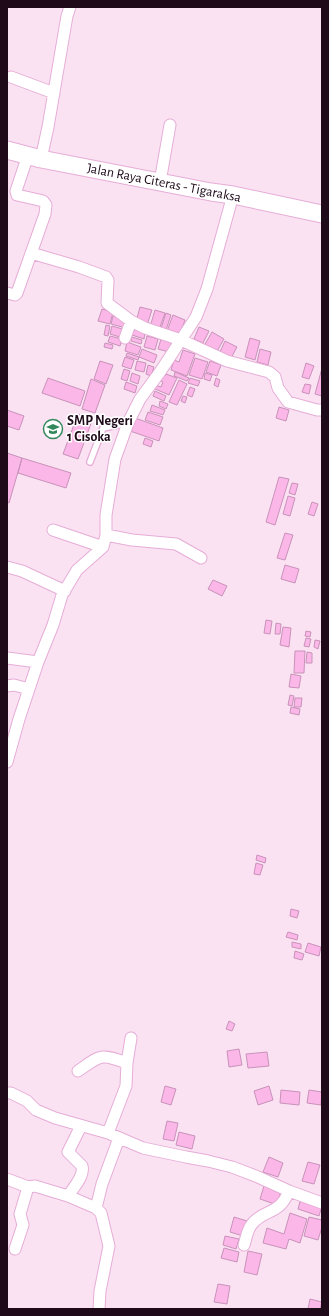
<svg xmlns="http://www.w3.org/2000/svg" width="329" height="1316" font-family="'Alegreya Sans',sans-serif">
<rect width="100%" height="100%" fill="#fae2f3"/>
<!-- building -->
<path fill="#fab7e7" stroke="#c992ba" d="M140,307L152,310L147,325L136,322Z
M102,309L113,312L110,324L98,321Z
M155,310L165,313L159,330L150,327Z
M166,313L171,315L166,330L161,328Z
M173,315L185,320L179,336L167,331Z
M113,316L128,320L126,328L111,324Z
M106,325L110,326L108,336L104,335Z
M112,326L126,330L123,338L110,334Z
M199,327L209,331L203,343L194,339Z
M133,329L145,332L144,339L132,335Z
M212,332L224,339L216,353L204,346Z
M110,336L122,339L120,346L108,342Z
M147,336L158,339L155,350L144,347Z
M132,337L142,340L141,344L131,341Z
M250,338L260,341L255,360L245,357Z
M161,339L172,343L169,352L158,349Z
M225,341L237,347L230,360L219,354Z
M127,342L141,347L138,355L125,351Z
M105,343L113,345L112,349L104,347Z
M142,349L157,355L154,363L139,357Z
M260,349L271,352L268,365L257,362Z
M183,350L195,354L187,376L171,370L174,360L179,362Z
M127,353L139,357L138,360L126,356Z
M125,357L134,360L131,369L122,366Z
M195,358L208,362L202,379L189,375Z
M100,361L113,365L106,384L94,379Z
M137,361L146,363L144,372L135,370Z
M210,361L221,365L217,376L206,372Z
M306,363L314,366L309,379L302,377Z
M148,365L154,367L151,376L146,374Z
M322,368V396L315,394Z
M124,369L130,371L127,381L121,379Z
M175,372L189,378L187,381L174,376Z
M132,373L140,376L138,384L130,381Z
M205,373L212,375L210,381L204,379Z
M162,374L165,376L166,374L177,378L169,395L153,388L155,385L161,387L163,382L159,380Z
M48,378L85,391L80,406L42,393Z
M190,378L200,381L198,386L188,383Z
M216,378L220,380L218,387L214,385Z
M91,379L105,385L95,413L82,409Z
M179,380L187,384L177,405L169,402Z
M126,382L137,386L135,393L124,389Z
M305,384L311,385L309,394L302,392Z
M190,387L195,389L192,397L187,395Z
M155,391L166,396L164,401L153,396Z
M183,396L187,397L185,403L181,401Z
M160,401L168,404L166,409L159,406Z
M152,405L165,410L163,415L150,411Z
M279,407L289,410L286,421L276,418Z
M7,410L24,416L19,430L7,426Z
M148,412L163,417L160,425L145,420Z
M78,414L93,418L78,459L63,454Z
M135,418L163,428L159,441L130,431Z
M145,438L153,441L151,447L143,444Z
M7,453L22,458L9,503L7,502Z
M22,458L71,473L66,488L18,473Z
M279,477L289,479L275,525L266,522Z
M292,483L298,484L295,495L289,493Z
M288,496L295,498L290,516L283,514Z
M312,502L318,504L314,516L308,514Z
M285,533L293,535L285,560L277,558Z
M285,565L299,569L295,583L281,579Z
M213,580L227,586L222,596L208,589Z
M266,620L272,621L270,634L264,633Z
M276,623L281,624L280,634H275Z
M283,627L291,628L289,647L280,645Z
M306,631L311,632L310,637L305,636Z
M306,638L311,639L309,647L304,646Z
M315,640L320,641L318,649L314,647Z
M295,651H305L304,673H294Z
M307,652L312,653V663H306Z
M291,674L301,676L299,688L289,687Z
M290,695L294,696L292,706L288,705Z
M295,698H302L301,707H294Z
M291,707L300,709L299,715L290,713Z
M257,855L266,858L265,863L256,860Z
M256,863L263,865L260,875L254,874Z
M291,909L299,911L297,918L290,916Z
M288,932L298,935L297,940L286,937Z
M292,942L301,944V949L292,947Z
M308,943L321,947L319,956L305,952Z
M295,951L304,954L302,960L294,958Z
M229,1021L235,1024L232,1031L226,1029Z
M239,1049L242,1065L229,1067L227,1051Z
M267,1052L269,1066L248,1068L246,1054Z
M165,1086L176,1089L171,1105L161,1102Z
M269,1086L273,1100L258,1105L254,1091Z
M281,1090L300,1092L299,1105L280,1103Z
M309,1090L322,1092L321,1105L307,1103Z
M167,1121L178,1123L174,1141L163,1139Z
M179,1132L195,1136L192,1149L176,1145Z
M269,1157L283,1163L278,1177L263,1172Z
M308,1162L320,1165L314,1184L302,1181Z
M264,1186L281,1191L277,1205L260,1199Z
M301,1198L322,1206L319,1216L298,1209Z
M290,1213L307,1219L300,1243L289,1239L286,1249L263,1243L267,1228L284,1234Z
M234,1217L247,1221L243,1236L230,1232Z
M309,1217L322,1220V1227L318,1240L304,1236Z
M225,1236L239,1239L236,1249L223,1245Z
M224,1248L239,1252L237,1262L221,1258Z
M248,1251L262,1254L257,1275L244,1272Z
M218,1284L230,1286L227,1304L214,1302Z
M310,1299L322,1302L320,1309H308Z"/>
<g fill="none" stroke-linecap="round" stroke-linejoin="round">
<!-- lane casing -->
<g stroke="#e6add6" stroke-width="8">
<path id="lane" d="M90,462L103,428L128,423"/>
</g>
<!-- street casing -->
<g stroke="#e6add6" stroke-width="13">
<path id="street" d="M11,77L54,93
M41,159L48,127L67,16L70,7
M160,182L170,125
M31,253L79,267L106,277L108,280L107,303L131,321
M7,293L15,295L17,293L45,214L46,205L43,201L39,200L17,195L16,191L28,155
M125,338L131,321L145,328L181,340L227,361L269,372L275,377L278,388L288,402L317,410H322
M53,530L103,547
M106,535L132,540L176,544L201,558
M7,567L22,571L65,591
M7,658L38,662
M7,686L14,685L29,689
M7,762L19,719L38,662L53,625L62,595L77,570L103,547L106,535V515L115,459L128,423L140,399L160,372L196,317L207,289L233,195
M127,1063L131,1038
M78,1071C101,1055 100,1053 127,1063L126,1086L108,1133
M7,1093H11L27,1101L36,1110L55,1118L108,1133L143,1148L186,1157L208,1161L232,1167L258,1177L289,1191L322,1203
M7,1179L28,1187L35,1186L68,1196L96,1208L101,1213L109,1246L100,1291L99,1309
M68,1196C73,1188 85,1176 82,1166L68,1152L81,1126
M96,1208L102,1184L119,1138
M244,1245C246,1239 247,1230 252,1224C265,1208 279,1216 289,1191
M15,1249L23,1225L20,1214L28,1187"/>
</g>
<!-- primary casing -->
<g stroke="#e6add6" stroke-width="19">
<path id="primary" d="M7,150L41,159L211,192L233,195L322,214"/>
</g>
<!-- lane -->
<use href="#lane" stroke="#fff" stroke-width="5.5"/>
<!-- street -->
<use href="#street" stroke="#fff" stroke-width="11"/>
<!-- primary -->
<use href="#primary" stroke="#fff" stroke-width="17"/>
</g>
<!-- icons -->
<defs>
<g id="school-ring" transform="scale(1)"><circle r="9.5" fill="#fff" stroke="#34895c" stroke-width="1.5"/><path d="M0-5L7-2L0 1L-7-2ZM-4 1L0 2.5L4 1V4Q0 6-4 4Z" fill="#34895c"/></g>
</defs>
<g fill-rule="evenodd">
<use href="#school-ring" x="53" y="429"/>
</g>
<g text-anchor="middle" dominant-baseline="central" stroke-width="3" stroke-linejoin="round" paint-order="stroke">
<!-- street labels -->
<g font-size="14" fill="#1e0a19" stroke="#fff">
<text transform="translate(164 183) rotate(11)">Jalan Raya Citeras - Tigaraksa</text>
</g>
<!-- poi labels -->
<g font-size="14" font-weight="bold" fill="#1e0a19" stroke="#fff" text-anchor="start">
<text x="67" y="421">SMP Negeri<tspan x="67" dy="16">1 Cisoka</tspan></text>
</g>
</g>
<!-- border -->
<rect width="329" height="1316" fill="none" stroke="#1e0a19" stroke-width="16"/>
</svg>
